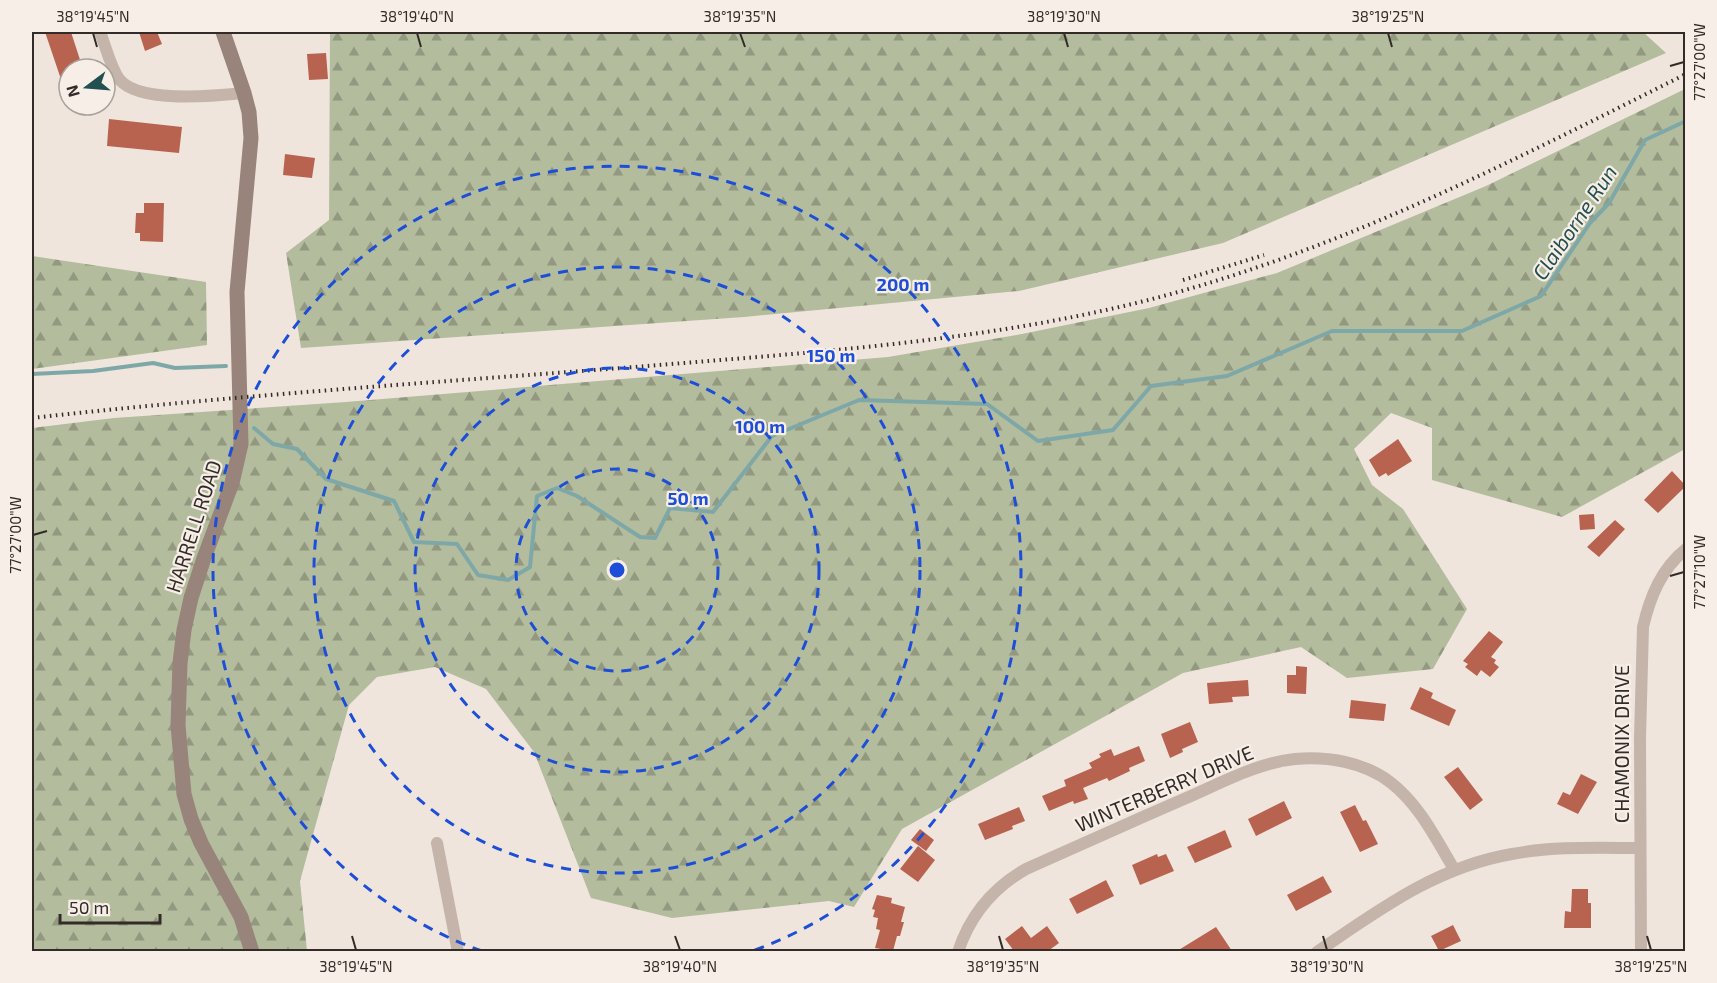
<svg xmlns="http://www.w3.org/2000/svg" width="1717" height="983" font-family="'Exo 2',sans-serif">
<defs>
<pattern id="forest-firs" width="22" height="20" patternUnits="userSpaceOnUse" patternTransform="scale(1.5)"><rect width="22" height="20" fill="#b3bc9d"/><path d="M5 1l3.5 6h-7zM16 11l3.5 6h-7z" fill="#929980"/></pattern>
</defs>
<rect width="100%" height="100%" fill="#efe5dc"/>
<!-- forest -->
<path fill="url(#forest-firs)" d="M330,32H1643L1666,53L1223,243L1019,291L744,317L301,348L286,253L329,220Z
M1685,89V449L1562,517L1432,480V428L1391,413L1354,449L1372,485L1403,509L1467,609L1433,669L1347,678L1301,647L1183,673L902,829L854,907L829,901L672,918L591,898L534,752L486,689L435,667L377,677L349,705L300,881L307,951H32V428L114,418L346,402L888,357L1022,334L1149,308L1277,273L1486,186Z
M32,256L206,282L207,345L32,369Z"/>
<g fill="none" stroke-linecap="round" stroke-linejoin="round">
<!-- stream -->
<path stroke="#7ea8a8" stroke-width="4" d="M32,374L93,371L153,363L175,368L226,366
M254,428L273,444L297,449L326,479L394,501L414,542L457,544L478,575L508,580L530,567L537,496L557,488L577,496L640,537L655,538L670,508L713,512L772,436L859,400L987,404L1038,441L1113,430L1151,386L1227,376L1332,331H1462L1541,296L1590,223L1609,203L1645,140L1686,121"/>
</g>
<!-- building -->
<path fill="#b86350" d="M45,32H71L83,69H69V97H67Z
M139,32H157L162,44L145,51Z
M326,53L328,79L309,80L307,54Z
M109,119L182,127L179,153L107,146Z
M285,154L315,158L312,178L283,175Z
M144,203H164L163,242L140,241V233H135L136,213H144Z
M1398,439L1412,461L1388,476L1386,473L1379,477L1369,460Z
M1672,471L1686,486L1658,513L1644,500Z
M1594,514L1595,529L1580,530L1579,515Z
M1615,520L1625,529L1599,557L1587,547Z
M1489,631L1503,642L1491,657L1496,660L1494,663L1499,667L1490,677L1481,670L1477,676L1465,667L1468,664L1463,661Z
M1296,666L1307,667L1306,694L1287,693V675H1296Z
M1248,680L1249,696L1232,697L1233,702L1209,704L1207,683Z
M1420,687L1433,693L1431,698L1456,710L1449,726L1410,709Z
M1351,700L1386,704L1384,721L1349,718Z
M1190,722L1198,742L1182,749L1183,752L1170,758L1161,734Z
M1139,746L1145,761L1129,768L1130,771L1109,781L1107,778L1083,788L1088,799L1074,804L1073,801L1049,811L1042,796L1066,786L1064,780L1092,768L1089,763L1101,757L1099,754L1111,749L1114,756Z
M1458,767L1483,800L1470,810L1444,777Z
M1581,774L1597,782L1578,814L1557,804L1563,792L1570,795Z
M1284,801L1292,818L1256,836L1248,819Z
M1355,805L1363,821L1366,820L1378,844L1360,852L1340,812Z
M1019,807L1025,821L1012,826L1013,829L985,840L978,824Z
M920,829L934,840L926,851L911,840Z
M1225,830L1232,847L1195,863L1187,847Z
M918,846L935,860L918,882L900,869Z
M1157,854L1158,857L1166,854L1174,871L1140,885L1132,865Z
M1323,876L1332,892L1296,911L1287,895Z
M1106,880L1114,896L1077,914L1069,899Z
M1572,889H1588V903H1591V928H1564L1565,911L1571,912Z
M877,895L892,898L891,903L905,907L901,922H904L900,936H897L893,951L875,948L880,930L876,929L878,918L873,917L875,910L872,909Z
M1453,925L1461,941L1439,951L1431,936Z
M1022,926L1031,938L1047,926L1059,943L1048,951H1014L1005,939Z
M1216,927L1232,951H1177Z"/>
<g fill="none" stroke-linecap="round" stroke-linejoin="round">
<!-- street -->
<path stroke="#c5b4a9" stroke-width="12" d="M100,32C106,47 110,66 119,79C139,104 215,96 244,93
M437,843L458,952
M958,952C970,915 993,888 1026,869C1078,846 1131,822 1184,799C1219,784 1256,763 1295,759C1327,756 1364,762 1390,782C1419,804 1436,839 1454,869
M1317,952C1379,910 1436,867 1512,854C1554,846 1598,848 1640,848
M1641,952L1640,738L1643,627C1650,597 1661,569 1686,549"/>
<!-- secondary -->
<path stroke="#99847b" stroke-width="15" d="M223,32L244,93L249,112L251,138L237,292L241,444L232,483L204,558L191,598L184,630L180,663L178,725L184,794L191,819L201,843L241,917L252,952"/>
<!-- rail -->
<path stroke="#332b28" stroke-width="4" stroke-dasharray="1.5 4.5" stroke-linecap="butt" d="M1183,280L1264,255
M32,418C236,395 442,382 647,366C804,353 961,343 1115,308C1318,262 1502,166 1686,74"/>
</g>
<!-- ticks -->
<path fill="none" stroke="#332b28" stroke-width="2" d="M93,33L97,47M417,33L421,47M740,33L745,47M1064,33L1068,47M1388,33L1392,47M1670,66L1684,62M33,535L47,531M1670,576L1684,572M352,936L356,950M675,936L680,950M999,936L1003,950M1323,936L1327,950M1647,936L1651,950"/>
<!-- distance rings -->
<g fill="none" stroke="#1d4ed8" stroke-width="3" stroke-dasharray="10 8">
<circle cx="617" cy="570" r="101"/>
<circle cx="617" cy="570" r="202"/>
<circle cx="617" cy="570" r="303"/>
<path d="M482 951A404 404 0 1 1 752 951"/>
</g>
<g text-anchor="middle" dominant-baseline="central" stroke-width="4.5" stroke-linejoin="round" paint-order="stroke">
<!-- street labels -->
<g font-size="20" fill="#332b28" stroke="#f7efe7">
<text transform="translate(193 526) rotate(-72)">HARRELL ROAD</text>
<text transform="translate(1621 744) rotate(-90)">CHAMONIX DRIVE</text>
<text transform="translate(1164 788) rotate(-23)">WINTERBERRY DRIVE</text>
</g>
<!-- water labels -->
<g font-size="21" font-style="italic" fill="#224f50" stroke="#f7efe7">
<text transform="translate(1574 222) rotate(-56)">Claiborne Run</text>
</g>
</g>
<circle cx="617" cy="570" r="9" fill="#1d4ed8" stroke="#f7efe7" stroke-width="3"/>
<g font-size="18" text-anchor="middle" font-weight="bold" fill="#1d4ed8" stroke="#f7efe7" stroke-width="4.5" stroke-linejoin="round" paint-order="stroke">
<text x="903" y="291">200 m</text>
<text x="831" y="362">150 m</text>
<text x="760" y="433">100 m</text>
<text x="688" y="505">50 m</text>
</g>
<!-- border -->
<rect width="1717" height="983" fill="none" stroke="#f7efe7" stroke-width="66"/>
<!-- north arrow -->
<g transform="translate(87 87) rotate(254)"><circle r="28" fill="#f7efe7" stroke="#a9a19b" stroke-width="1.5"/>
<path d="M0-4.5L10 22L0 15L-10 22Z" fill="#224f50"/>
<text y="-9" font-size="16" font-weight="bold" text-anchor="middle" fill="#332b28">N</text>
</g>
<!-- scale -->
<path d="M60 914v9h100v-9" fill="none" stroke="#332b28" stroke-width="3"/>
<text x="69" y="914" font-size="18" fill="#332b28" stroke="#f7efe7" stroke-width="4.5" paint-order="stroke">50 m</text>
<rect x="33" y="33" width="1651" height="917" fill="none" stroke="#332b28" stroke-width="2"/>
<g font-size="15" text-anchor="middle" fill="#332b28">
<text x="93" y="22">38°19'45"N</text>
<text x="417" y="22">38°19'40"N</text>
<text x="740" y="22">38°19'35"N</text>
<text x="1064" y="22">38°19'30"N</text>
<text x="1388" y="22">38°19'25"N</text>
<text transform="translate(1700 62) rotate(-90)" y="5">77°27'00"W</text>
<text transform="translate(16 535) rotate(-90)" y="5">77°27'00"W</text>
<text transform="translate(1700 572) rotate(-90)" y="5">77°27'10"W</text>
<text x="356" y="972">38°19'45"N</text>
<text x="680" y="972">38°19'40"N</text>
<text x="1003" y="972">38°19'35"N</text>
<text x="1327" y="972">38°19'30"N</text>
<text x="1651" y="972">38°19'25"N</text>
</g>
</svg>
